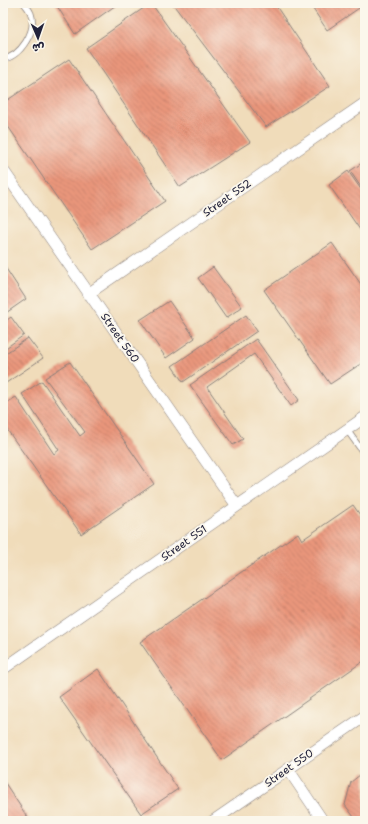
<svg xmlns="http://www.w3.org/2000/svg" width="368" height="824" font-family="'Shantell Sans','Playpen Sans Arabic',sans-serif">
<defs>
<pattern id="building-back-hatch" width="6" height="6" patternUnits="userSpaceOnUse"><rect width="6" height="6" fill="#ea967b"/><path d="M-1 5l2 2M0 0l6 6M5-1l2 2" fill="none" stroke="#bd7a66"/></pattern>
</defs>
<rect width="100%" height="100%" fill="#fbf7ec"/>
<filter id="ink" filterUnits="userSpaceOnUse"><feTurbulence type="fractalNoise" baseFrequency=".025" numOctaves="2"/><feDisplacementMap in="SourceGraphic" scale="8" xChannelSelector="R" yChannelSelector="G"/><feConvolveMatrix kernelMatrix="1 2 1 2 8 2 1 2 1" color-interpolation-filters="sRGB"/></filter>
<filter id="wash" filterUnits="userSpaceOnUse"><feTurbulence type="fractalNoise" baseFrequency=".012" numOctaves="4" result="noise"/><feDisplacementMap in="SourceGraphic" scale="16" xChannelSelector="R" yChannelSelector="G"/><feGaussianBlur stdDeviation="0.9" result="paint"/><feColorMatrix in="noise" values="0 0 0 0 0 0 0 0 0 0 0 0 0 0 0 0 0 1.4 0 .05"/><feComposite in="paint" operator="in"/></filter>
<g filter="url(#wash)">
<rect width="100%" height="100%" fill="#f0dcba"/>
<g id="blocks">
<!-- building -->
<path fill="url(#building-back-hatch)" d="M55,3H119L75,34Z
M151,3L250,142L180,187L86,48Z
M172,3H274L330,86L266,127Z
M309,3H365V4L327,30Z
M69,59L165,201L92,249L3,119V103Z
M365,161V193L350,171Z
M348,171L365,195V237L329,185Z
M332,243L365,290V361L330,384L264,290Z
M3,264L26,299L3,315Z
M213,267L242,307L226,318L198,278Z
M169,301L195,338L166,358L140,320Z
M246,315L257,331L183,382L172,366Z
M11,317L24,335L3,350V323Z
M28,338L43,358L3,385V355Z
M256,339L299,400L291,406L254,354L207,387L243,439L233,445L190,385Z
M70,362L154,484L81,534L3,424V405L16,397L54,454L59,450L22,394L42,381L80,436L85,432L45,378Z
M353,505L365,522V660L222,760L140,642L298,533L302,540Z
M98,669L178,789L141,814L59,697Z
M365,771V821H357L345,805L351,782Z
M3,780L30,821H3Z"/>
</g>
</g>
<g filter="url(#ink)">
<use href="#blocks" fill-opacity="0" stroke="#897f7a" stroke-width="1"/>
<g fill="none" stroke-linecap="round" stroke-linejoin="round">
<!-- service casing -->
<g stroke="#897f7a" stroke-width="7">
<path id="service" d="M3,59C20,57 37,31 31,14C30,10 26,6 24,3
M347,430L365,455"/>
</g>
<!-- minor casing -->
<g stroke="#897f7a" stroke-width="12">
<path id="minor" d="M3,170L237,506
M88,294L365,103
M3,669L365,417
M288,769L323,821
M213,821L365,716"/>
</g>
<!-- service -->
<use href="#service" stroke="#fff" stroke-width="5.5"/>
<!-- minor -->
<use href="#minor" stroke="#fff" stroke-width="11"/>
</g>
</g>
<g text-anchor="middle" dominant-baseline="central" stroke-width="3.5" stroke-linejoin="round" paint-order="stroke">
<!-- street labels -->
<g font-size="11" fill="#22223b" stroke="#fbf7ec">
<text transform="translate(227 198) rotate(-35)">Street 552</text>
<text transform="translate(120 338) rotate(55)">Street 560</text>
<text transform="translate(184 543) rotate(-35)">Street 551</text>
<text transform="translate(289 768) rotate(-35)">Street 550</text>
</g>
</g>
<!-- margin -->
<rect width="368" height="824" fill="none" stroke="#fbf7ec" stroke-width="16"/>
<!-- north arrow -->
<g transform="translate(38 38) rotate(178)" stroke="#fbf7ec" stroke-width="3" paint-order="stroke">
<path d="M0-3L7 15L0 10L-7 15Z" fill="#22223b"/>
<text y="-6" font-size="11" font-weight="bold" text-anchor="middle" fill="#22223b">ش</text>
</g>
</svg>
